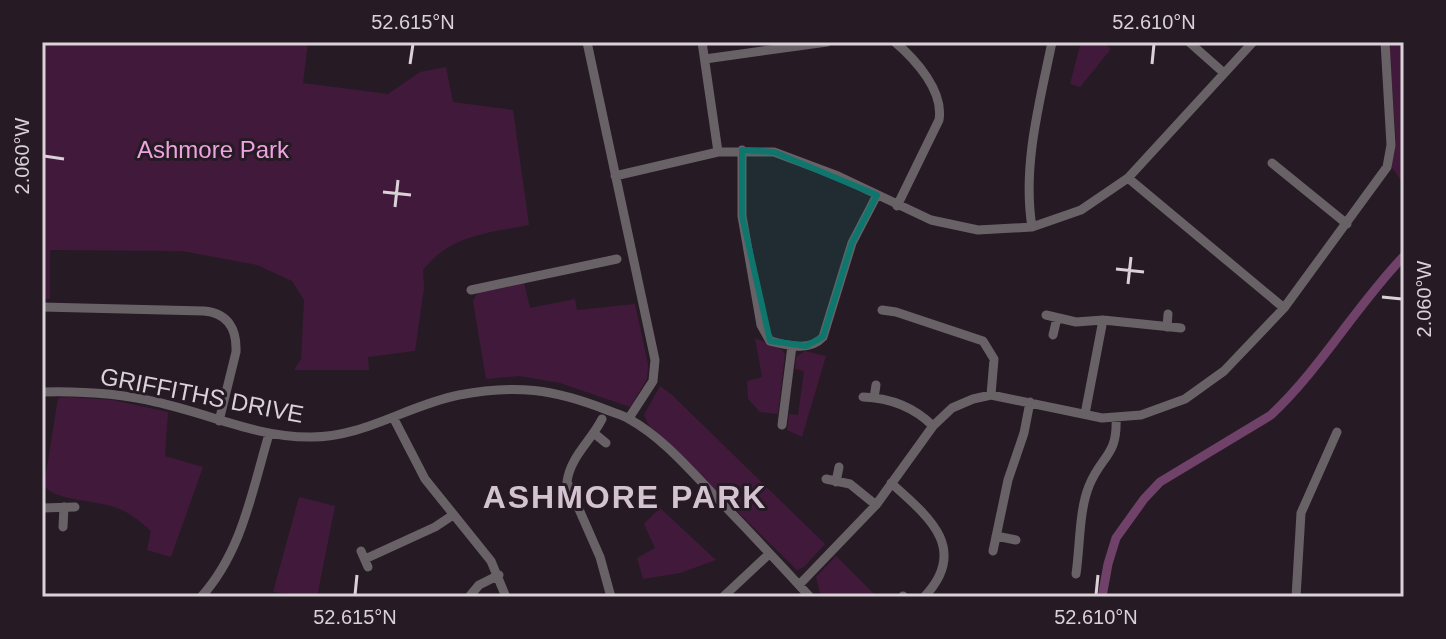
<svg xmlns="http://www.w3.org/2000/svg" width="1446" height="639" font-family="Arial,sans-serif">
<rect width="100%" height="100%" fill="#261a24"/>
<!-- green -->
<path fill="#411a3b" d="M42,42H308L303,83L388,94L420,72L446,67L453,102L513,110L529,225C488,233 450,235 423,270L424,288L415,351L368,357L369,370H294L301,359L304,300L292,281L257,265L182,251L50,250V299H42Z
M1081,42H1103L1111,49L1080,87L1070,84Z
M1389,42H1404V185L1391,166L1396,142Z
M524,282L530,308L575,299L577,310L635,304L648,364L647,379L630,407L560,383L519,376L486,379L473,301L478,292Z
M755,338L781,349L785,354L778,414L760,412L748,399L747,381L762,377Z
M805,351L826,356L802,437L787,430L789,414L798,415L804,371L795,369L796,357Z
M660,386L671,394L825,544L804,567L797,570L648,424L644,415Z
M68,397L113,400L168,412L165,456L203,467L171,557L147,550L151,531C143,524 134,516 124,511C102,499 59,503 44,486L58,398Z
M299,497L335,506L317,597L273,592Z
M660,508L716,560L680,573L643,579L637,558L655,548L644,524Z
M836,556L877,597H821L816,577Z"/>
<g fill="none" stroke-linecap="round" stroke-linejoin="round">
<!-- canal -->
<path stroke="#714269" stroke-width="9" d="M1102,597L1108,564L1116,538L1144,499L1160,482L1271,415C1321,368 1356,306 1404,256"/>
<!-- street -->
<path stroke="#686267" stroke-width="9" d="M587,42L655,360L653,381L629,418
M702,42L718,152
M895,42C916,60 944,91 939,120L897,206
M1189,42L1224,73
M705,59L827,42
M742,150V216L761,325L770,341C788,345 809,352 823,337L852,243L877,195
M1272,163L1347,224
M615,176L718,152H774L838,176L931,220L978,230L1032,227L1081,210L1128,178L1253,42
M1128,178L1284,308
M1032,227C1022,166 1040,101 1052,42
M471,290L617,259
M42,307L204,311C228,313 237,329 236,352L219,421
M882,310L896,312L983,341L994,359L991,395
M1046,315L1076,322L1103,320L1181,328
M1167,327L1168,314
M1053,335L1057,318
M42,392C81,391 118,393 156,402C208,413 255,437 309,437C363,438 408,405 459,395C515,384 554,389 607,410C614,413 623,415 629,419C662,437 689,469 715,496C747,529 779,563 810,597
M863,397C890,398 914,407 933,426
M874,398L876,385
M1085,414L1103,320
M394,419L425,479L491,561L506,597
M602,419C591,441 570,457 567,482L600,557L611,597
M782,425L792,346
M595,434L606,443
M826,479L850,484L876,505
M836,482L839,467
M891,483C928,516 970,549 924,597
M42,508L75,507
M63,527L64,507
M996,536L1016,540
M361,551L368,567
M993,551L1008,480L1024,433L1030,402
M365,559L435,527L453,515
M1076,574C1080,547 1079,510 1089,486C1101,455 1118,457 1116,417
M799,585L876,505L933,426L952,408L973,399L991,395L1102,418L1141,415L1185,399L1224,371L1284,308L1387,167L1391,145L1385,42
M903,596L904,597
M201,597C242,552 252,491 269,434
M469,597L479,585L499,575
M723,597L769,554
M1296,597L1301,513L1337,432"/>
</g>
<!-- marked area -->
<path fill="#0f766e" fill-opacity="0.2" stroke="#0f766e" stroke-width="6" stroke-linejoin="round" d="M742,150L774,152L877,195L852,243L823,337L806,346L770,341L742,216Z"/>
<!-- ticks -->
<path fill="none" stroke="#dad2d8" stroke-width="3" d="M410,64L413,44M1152,64L1154,44M44,156L64,159M383,192L411,195M395,207L398,180M1116,269L1144,272M1128,284L1131,257M1382,297L1402,299M355,595L357,575M1096,595L1098,575"/>
<g text-anchor="middle" dominant-baseline="central" stroke-width="6" stroke-linejoin="round" paint-order="stroke">
<!-- park labels -->
<g font-size="24" fill="#eca3df" stroke="#261a24">
<text x="213" y="149">Ashmore Park</text>
</g>
<!-- street labels -->
<g font-size="24" fill="#dad2d8" stroke="#261a24">
<text transform="translate(202 395) rotate(11)">GRIFFITHS DRIVE</text>
</g>
<!-- district labels -->
<g font-size="32" font-weight="bold" letter-spacing="2" fill="#d3c2cf" stroke="#261a24">
<text x="625" y="497">ASHMORE PARK</text>
</g>
</g>
<!-- border -->
<rect width="1446" height="639" fill="none" stroke="#261a24" stroke-width="88"/>
<rect x="44" y="44" width="1358" height="551" fill="none" stroke="#dad2d8" stroke-width="3"/>
<g font-size="20" text-anchor="middle" fill="#dad2d8">
<text x="413" y="29">52.615°N</text>
<text x="1154" y="29">52.610°N</text>
<text transform="translate(22 156) rotate(-90)" y="7">2.060°W</text>
<text transform="translate(1424 299) rotate(-90)" y="7">2.060°W</text>
<text x="355" y="624">52.615°N</text>
<text x="1096" y="624">52.610°N</text>
</g>
</svg>
